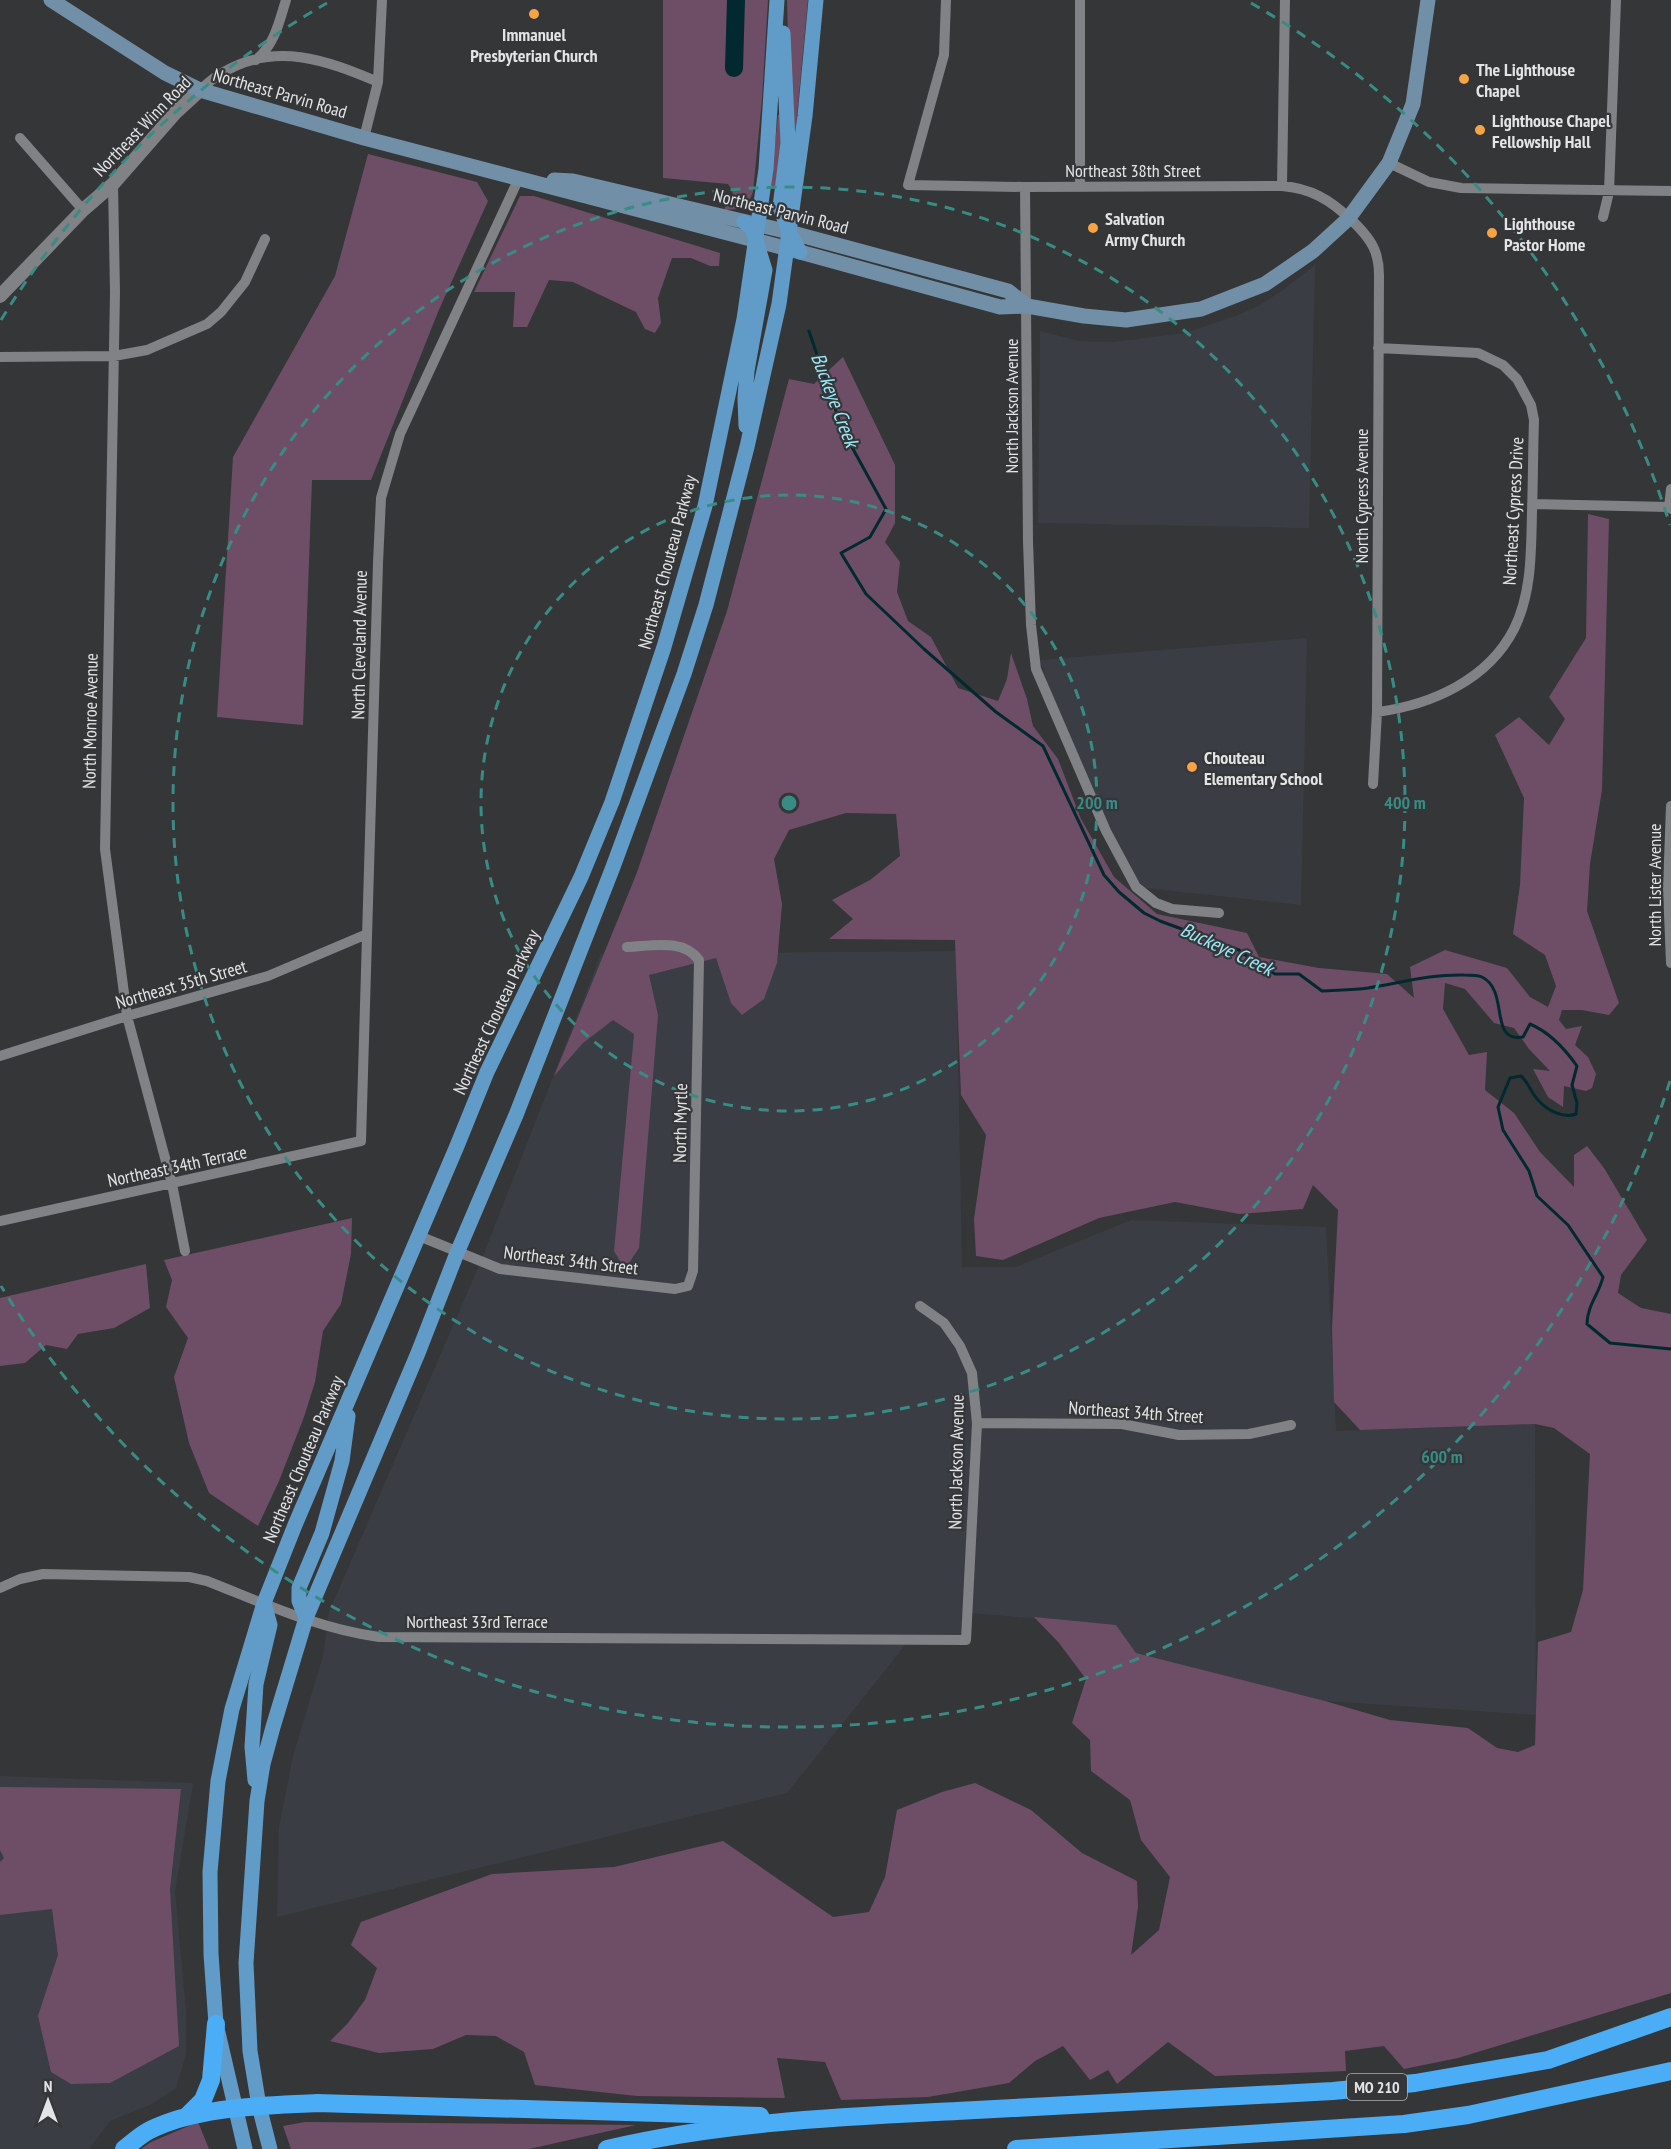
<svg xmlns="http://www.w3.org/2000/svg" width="1671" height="2149" font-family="'PT Sans Narrow',sans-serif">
<rect width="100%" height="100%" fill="#353638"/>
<!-- built -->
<path fill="#3b3d45" d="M1315,265L1309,528L1038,523L1040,331L1079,341L1114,342L1184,333L1236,316L1260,305L1283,290Z
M1307,638L1301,905L1136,887L1068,743L1040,660Z
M956,951L962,1267H1016L1131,1220L1326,1227L1336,1431L1535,1424L1536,1715L1325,1701L1136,1653L1116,1625L968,1613L966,1640L910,1639L787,1793L277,1917L279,1827L293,1756L323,1656L329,1612L481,1261L601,954Z
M0,1776L193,1783L175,1891L186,2011V2054L176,2088L152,2104L110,2121L89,2149H0Z"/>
<!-- green -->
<path fill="#6d4e66" d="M663,0H768L762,99L753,192L750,199L738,197L737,209L724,210L725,207L731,204C734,196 734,191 728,184L663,178Z
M787,0H808L796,126L786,201L791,143Z
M781,114L782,145L777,186L770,189L778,115Z
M368,154L477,182L488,201L438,312L371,480H312L303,725L217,717L233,457L335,276Z
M520,196H534L720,253L719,266H710L691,258H672L658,298L661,323L655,333L645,329L636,312L573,282L549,280L527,327H513L515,292H474Z
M843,357L895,465V523L885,542L900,562L897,592L908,621L931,637L958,688L998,701L1007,679L1011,653L1027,699L1033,726L1058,759L1081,819L1114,877L1157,914L1247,933L1259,957L1319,968L1387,974L1414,998L1410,967L1445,950L1507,968L1530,997L1548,1007L1556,986L1545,955L1513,934L1520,885L1524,798L1495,735L1519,717L1549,745L1565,719L1549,697L1586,638L1588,514L1609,519L1602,790L1590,864L1587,911L1619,1003L1609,1015L1582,1010H1562L1559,1020L1566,1029L1582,1026L1575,1045L1588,1057L1596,1074L1592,1088L1586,1091L1564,1086L1563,1107L1548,1097L1533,1069L1550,1071L1529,1049L1514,1028L1494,1023L1465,989L1445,983L1443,1009L1469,1055L1487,1052L1485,1090L1514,1113L1540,1152L1574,1187V1155L1587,1146L1604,1168L1647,1240L1621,1275L1618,1293L1641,1308L1671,1314V1993L1458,2058L1404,2069L1384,2046L1345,2051L1346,2071L1215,2076L1168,2042L1117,2084L1108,2070L1090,2080L1063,2046L1035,2061L1009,2083L928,2097L841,2100L825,2062L777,2058L785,2098L637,2096L535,2085L524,2052L496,2036L466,2035L433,2049L379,2053L330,2041L348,2023L365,2000L377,1968L351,1945L361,1922L492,1874L614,1867L723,1841L833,1917L869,1912L885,1877L897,1810L942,1792L975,1783L1031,1810L1082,1853L1137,1881L1138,1907L1131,1955L1159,1930L1170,1877L1141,1840L1130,1800L1091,1771L1090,1740L1072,1723L1086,1679L1059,1643L1034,1617L1116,1625L1136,1653L1325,1701L1390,1720L1468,1728L1497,1748L1518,1752L1535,1745L1538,1642L1571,1632L1583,1590L1590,1454L1554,1428L1535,1424L1360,1430L1334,1402L1332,1328L1338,1210L1313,1185L1303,1209L1239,1214L1175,1202L1099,1218L1003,1260L976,1256L974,1219L986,1135L961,1095L955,940L829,939L853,919L832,900L870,880L900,856L896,814L846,813L789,830L774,859L782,904L777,963L764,999L742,1015L731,1003L716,958L649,975L658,1015L639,1248L625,1269L614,1251L634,1034L613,1020L583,1043L554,1076L636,875L727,611L789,379L814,384Z
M352,1218L351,1254L341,1304L323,1331L315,1382L304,1417L279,1481L258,1526L209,1493L189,1443L174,1377L188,1338L166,1307L172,1280L164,1260Z
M146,1264L150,1308L114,1328L78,1334L67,1349L46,1345L25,1363L0,1366V1298Z
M0,1787L181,1789L170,1889L179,2046L110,2083L71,2084L51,2072L38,2016L58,1955L52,1909L0,1915V1862L4,1858L0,1850Z
M198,2122L209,2149H141L151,2142Z
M305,2122L636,2125L529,2149H291L283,2126Z"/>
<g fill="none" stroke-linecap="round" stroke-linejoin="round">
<!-- stream -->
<path stroke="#022930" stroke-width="3" d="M809,331L842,429L886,509L870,537L841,553L866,594L924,649L996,712L1043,746L1104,875L1119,892L1144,913L1160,921L1239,950L1253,961L1275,974H1299L1322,991C1337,990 1353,990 1368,988C1400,983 1431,974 1464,975C1470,975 1478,975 1482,977C1510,991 1488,1043 1523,1037L1530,1024C1549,1032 1565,1049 1577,1066L1572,1085L1577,1103L1576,1114C1563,1119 1547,1110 1538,1100C1531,1093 1529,1083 1521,1076L1510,1078L1498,1107L1503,1130L1529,1171L1537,1196L1568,1225L1603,1277C1599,1294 1587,1306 1587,1324L1610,1343L1671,1349"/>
<!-- river -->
<path stroke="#022930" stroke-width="18" d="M734,68L736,0"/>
<!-- minor -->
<path stroke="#818285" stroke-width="10" d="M946,0L944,55L908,185L1025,187L1282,186C1295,187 1307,190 1319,196C1337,205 1368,232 1375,251C1378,259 1379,267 1379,275L1377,712L1373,784
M1080,0V187
M256,60C275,44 279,22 286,0
M200,90C207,84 214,77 222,73C275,41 326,60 378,82
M20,138L83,210
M364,138L378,82L382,0
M1389,163L1429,182L1461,188L1671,191
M113,184L115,292L105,849L127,1016L172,1184L185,1251
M1282,186L1285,0
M1025,187L1028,542L1031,625L1036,669L1106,831L1136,887L1156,903L1172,909L1219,913
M1603,217L1609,192L1616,0
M0,357L114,356L147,350L207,324L221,312L245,282L265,239
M1532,504L1669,507L1671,509
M1669,507L1671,489
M1377,712C1431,705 1488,680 1514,629C1532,593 1531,551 1532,512C1533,481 1533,450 1534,420L1531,405L1517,379L1503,365L1478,353L1378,348
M1671,806L1668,889L1671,963
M0,1056L127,1016L268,976L367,934
M0,1221L361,1141L378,563L381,498L400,434L519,178
M419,1236L500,1269L675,1289L688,1286L693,1271L699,960C683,938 651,946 627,947
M977,1423L1122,1424L1179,1435L1249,1434L1291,1425
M0,1588L20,1579L43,1574L189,1577L207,1581C263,1603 319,1629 379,1637L966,1640L977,1423L972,1373L960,1346L944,1323L920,1306"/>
<!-- tertiary -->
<path stroke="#818285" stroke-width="14" d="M0,296L83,210L113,184L176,112L200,90"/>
<!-- secondary -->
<path stroke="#718fa7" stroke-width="15" d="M51,0L165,73L200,90L364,138L800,252L1000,307L1027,306L1084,316L1126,320L1201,309L1265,284L1313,251L1348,219L1389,163L1413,104L1428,0
M554,180L573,181L789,232L1008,291L1027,306"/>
<!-- primary -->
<path stroke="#619cc8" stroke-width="15" d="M783,33L788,143L780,207L789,232L800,252
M744,222L752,228L765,270L747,371L745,398L746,426
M306,1618L299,1601V1588L322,1533L342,1461L348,1416
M255,1780L252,1747L256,1684L270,1625L264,1603
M245,2149L216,2024L211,1954L210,1872L218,1781L232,1709L264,1603L295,1525L457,1146L487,1072L581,877L612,802L664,647L705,506L744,319L766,169L777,0
M270,2149L259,2106L250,2051L246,1963L257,1801L263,1764L273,1727L306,1618L418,1353L457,1253L516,1115L613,867L684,674L706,605L747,447L779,304L805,116L816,0"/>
<!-- motorway -->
<path stroke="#4badf5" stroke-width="18" d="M187,2116L203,2100L211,2080L216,2024
M124,2149C132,2143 140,2135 150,2130C198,2106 264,2106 317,2103L760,2116
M607,2149C721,2122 840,2117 957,2111C1083,2104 1208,2098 1333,2091L1415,2083L1548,2060L1671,2017
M1016,2149L1404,2124L1468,2115L1671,2071"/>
</g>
<!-- distance rings -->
<g fill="none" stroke="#398c86" stroke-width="3" stroke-dasharray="10 8">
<circle cx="789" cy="803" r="308"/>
<circle cx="789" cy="803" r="616"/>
<path d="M1670 1081A924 924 0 0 1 1 1286M1 320A924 924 0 0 1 327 3M1251 3A924 924 0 0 1 1670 525"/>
</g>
<!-- markers -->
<g fill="#f5a345" stroke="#353638" stroke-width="2">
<circle cx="534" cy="14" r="6"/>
<circle cx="1464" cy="79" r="6"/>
<circle cx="1480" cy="130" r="6"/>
<circle cx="1093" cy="228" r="6"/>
<circle cx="1492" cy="233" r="6"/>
<circle cx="1192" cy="767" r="6"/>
</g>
<g text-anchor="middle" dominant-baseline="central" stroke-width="4.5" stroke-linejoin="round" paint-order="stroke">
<!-- shield labels -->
<rect fill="#353638" stroke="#afb0b2" stroke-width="1.5" x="1347" y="2074" width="60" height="26" rx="4.5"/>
<g font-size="16" font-weight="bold" fill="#e3e4e6">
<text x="1377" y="2087">MO 210</text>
</g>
<!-- poi labels -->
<g font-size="18" font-weight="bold" fill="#e3e4e6" stroke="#353638" text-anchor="start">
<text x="534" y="34" text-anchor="middle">Immanuel<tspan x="534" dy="21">Presbyterian Church</tspan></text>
<text x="1476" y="69">The Lighthouse<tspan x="1476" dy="21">Chapel</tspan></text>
<text x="1492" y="120">Lighthouse Chapel<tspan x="1492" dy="21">Fellowship Hall</tspan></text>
<text x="1105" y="218">Salvation<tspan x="1105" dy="21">Army Church</tspan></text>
<text x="1504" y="223">Lighthouse<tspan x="1504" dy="21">Pastor Home</tspan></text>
<text x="1204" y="757">Chouteau<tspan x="1204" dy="21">Elementary School</tspan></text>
</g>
<!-- street labels -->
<g font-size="18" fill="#e3e4e6" stroke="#353638">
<text transform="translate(280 93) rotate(16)">Northeast Parvin Road</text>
<text transform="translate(142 126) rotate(-46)">Northeast Winn Road</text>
<text x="1133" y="170">Northeast 38th Street</text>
<text transform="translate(781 211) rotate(14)">Northeast Parvin Road</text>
<text transform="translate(1011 406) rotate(-90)">North Jackson Avenue</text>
<text transform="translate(1361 496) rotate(-90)">North Cypress Avenue</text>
<text transform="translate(1513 511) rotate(-87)">Northeast Cypress Drive</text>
<text transform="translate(667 562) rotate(-75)">Northeast Chouteau Parkway</text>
<text transform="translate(359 645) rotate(-89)">North Cleveland Avenue</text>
<text transform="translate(90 721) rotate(-89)">North Monroe Avenue</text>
<text transform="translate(1654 885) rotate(-90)">North Lister Avenue</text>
<text transform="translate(181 984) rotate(-16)">Northeast 35th Street</text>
<text transform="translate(496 1012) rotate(-65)">Northeast Chouteau Parkway</text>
<text transform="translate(680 1123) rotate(-89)">North Myrtle</text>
<text transform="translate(177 1166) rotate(-12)">Northeast 34th Terrace</text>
<text transform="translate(571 1260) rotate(7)">Northeast 34th Street</text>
<text transform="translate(1136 1412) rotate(4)">Northeast 34th Street</text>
<text transform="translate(303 1459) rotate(-67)">Northeast Chouteau Parkway</text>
<text transform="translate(956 1462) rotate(-89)">North Jackson Avenue</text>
<text x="477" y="1621">Northeast 33rd Terrace</text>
</g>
<!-- water labels -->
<g font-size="20" font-style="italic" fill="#98e8f9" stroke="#353638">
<text transform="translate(835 400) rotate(69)">Buckeye Creek</text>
<text transform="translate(1227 949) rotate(25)">Buckeye Creek</text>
</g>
</g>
<circle cx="789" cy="803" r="9" fill="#398c86" stroke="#353638" stroke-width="3"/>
<g font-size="18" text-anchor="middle" font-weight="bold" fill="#398c86" stroke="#353638" stroke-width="4.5" stroke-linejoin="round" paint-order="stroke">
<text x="1097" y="809">200 m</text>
<text x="1405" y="809">400 m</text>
<text x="1442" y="1463">600 m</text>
</g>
<!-- north arrow -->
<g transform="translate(48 2101)" stroke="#353638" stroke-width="4.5" paint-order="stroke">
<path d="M0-4.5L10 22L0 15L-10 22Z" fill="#e3e4e6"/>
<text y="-9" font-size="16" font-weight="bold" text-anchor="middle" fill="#e3e4e6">N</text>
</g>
</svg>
